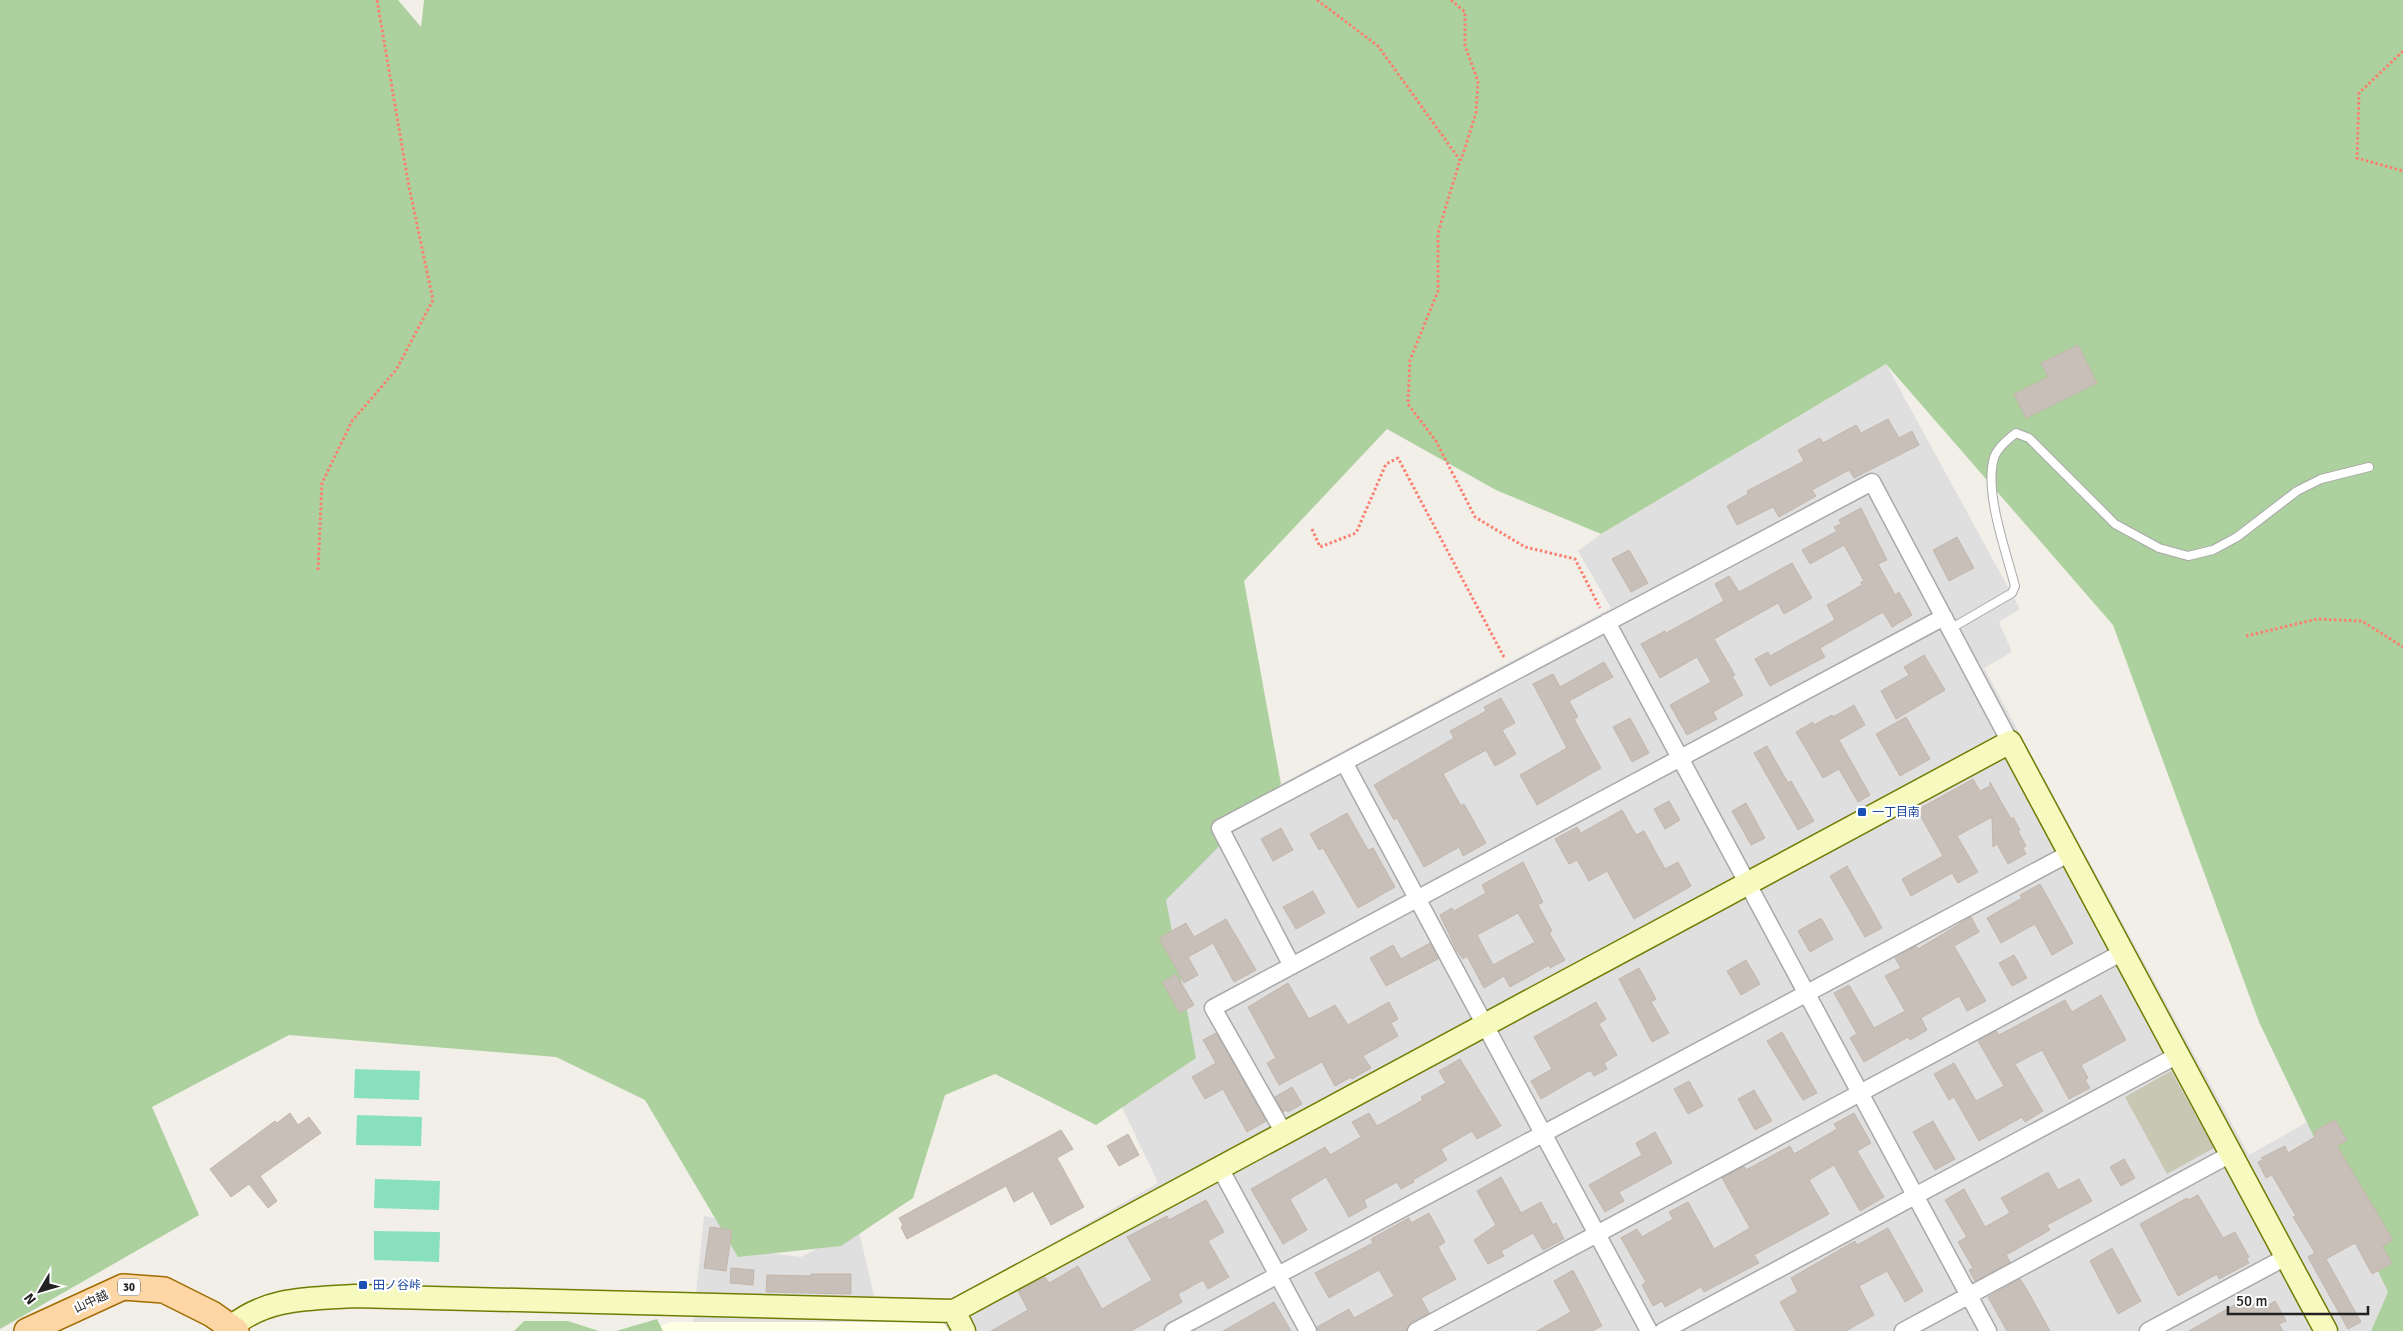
<svg xmlns="http://www.w3.org/2000/svg" width="2403" height="1331" font-family="Signika,'Noto Sans JP',sans-serif">
<rect width="100%" height="100%" fill="#f2efe9"/>
<!-- residential -->
<path fill="#e0dfdf" d="M1886,364L2020,609L1999,622L2012,652L1984,668L2249,1155L2346,1100L2388,1292L2371,1331H949L943,1322L693,1323L704,1216L739,1222L738,1249L801,1257L858,1227L874,1296L954,1299L1158,1183L1121,1105L1176,840L1611,608L1578,551L1601,534Z"/>
<!-- education -->
<path fill="#ffffe5" d="M671,1322H943L949,1331H649Z"/>
<!-- construction -->
<path fill="#c7c7b4" d="M2171,1071L2214,1148L2167,1174L2125,1097Z"/>
<!-- forest -->
<path fill="#add19e" d="M0,0H398L421,27L424,0H2403V1331H2371L2388,1292L2259,1022L2113,625L1886,364L1601,534L1496,490L1387,429L1244,581L1281,784L1166,900L1196,1058L1096,1125L995,1074L945,1095L913,1198L841,1246L738,1257L645,1100L556,1057L289,1035L152,1107L199,1215L0,1329Z
M657,1319L663,1331H616Z
M524,1321H568L599,1331H514Z"/>
<!-- pitch -->
<path fill="#88e0be" d="M355,1069L420,1071L419,1100L354,1098Z
M357,1115L422,1117L421,1146L356,1145Z
M375,1179L440,1181L439,1210L374,1208Z
M374,1231L440,1232L439,1262L374,1260Z"/>
<!-- building -->
<path fill="#c7bfb8" stroke="#c4b6ab" fill-rule="evenodd" d="M2078,345L2097,383L2026,418L2014,394L2048,377L2041,363Z
M1888,419L1899,438L1912,431L1919,445L1854,478L1849,470L1812,490L1816,496L1779,517L1773,507L1737,525L1727,506L1748,494L1747,491L1804,461L1798,450L1820,438L1823,443L1856,425L1861,433Z
M1861,508L1887,560L1878,564L1895,595L1899,592L1912,615L1892,627L1883,612L1820,648L1825,657L1770,686L1755,659L1768,652L1770,656L1835,620L1827,605L1862,585L1861,582L1864,581L1844,545L1810,564L1802,550L1837,531L1834,527L1841,524L1839,520Z
M1957,537L1974,568L1949,581L1933,550Z
M1629,550L1648,583L1631,592L1612,559Z
M1792,563L1812,598L1784,614L1778,603L1714,639L1735,675L1732,676L1743,695L1713,712L1717,719L1687,735L1670,705L1711,682L1697,657L1660,678L1641,644L1665,631L1666,633L1677,627L1724,601L1715,584L1729,576L1739,592Z
M1924,655L1945,690L1896,719L1881,691L1909,675L1904,667Z
M1604,662L1613,677L1569,701L1578,717L1574,719L1601,768L1537,805L1520,775L1567,748L1533,684L1553,674L1560,687Z
M1501,698L1515,723L1502,730L1516,754L1495,766L1486,750L1443,774L1461,806L1464,804L1486,843L1463,856L1459,847L1424,867L1397,818L1394,820L1374,785L1454,738L1450,731L1486,711L1484,707Z
M1854,705L1865,725L1839,740L1870,795L1858,802L1839,769L1823,778L1796,732L1813,722L1814,725L1832,715L1833,717Z
M1906,717L1930,759L1900,776L1876,734Z
M1630,718L1649,753L1632,762L1613,727Z
M1767,746L1788,783L1791,781L1814,821L1798,830L1754,753Z
M1973,779L1980,791L1990,786V782L2011,819L2013,817L2020,830L2018,831L2026,846L2023,848L2026,854L2008,864L1997,844L1993,847L1992,817L1957,836L1978,872L1958,883L1952,873L1911,896L1902,879L1943,856L1917,810Z
M1669,801L1680,820L1665,829L1654,809Z
M1746,803L1765,838L1751,845L1732,811Z
M1622,810L1636,835L1644,831L1665,869L1678,862L1691,886L1634,919L1607,871L1589,881L1577,860L1569,864L1555,839L1577,827L1581,833Z
M1347,813L1368,850L1373,848L1395,887L1358,908L1323,848L1319,850L1310,834Z
M1281,828L1293,850L1273,861L1261,839Z
M1523,862L1543,902L1538,905L1552,931L1549,933L1565,960L1550,968L1549,965L1510,987L1504,976L1484,988L1467,956L1463,959L1456,949L1440,915L1452,908L1454,911L1486,893L1482,885ZM1518,913L1535,942L1493,965L1477,935Z
M1847,866L1882,928L1865,937L1830,876Z
M2040,884L2073,943L2052,955L2035,924L2001,943L1987,918L2022,898L2020,895Z
M1313,891L1325,913L1296,929L1283,907Z
M1971,917L1979,932L1954,946L1986,1001L1967,1011L1959,996L1921,1018L1927,1030L1910,1040L1908,1037L1864,1062L1850,1038L1857,1034L1834,993L1849,985L1874,1028L1905,1011L1885,976L1901,968L1895,958L1916,946L1918,949Z
M1821,918L1833,939L1810,952L1798,931Z
M1226,919L1256,970L1234,982L1213,943L1188,957L1198,975L1184,983L1159,938L1186,923L1194,937Z
M1430,943L1438,959L1386,986L1370,958L1393,945L1401,959Z
M2014,955L2027,978L2012,986L1999,963Z
M1746,960L1760,984L1741,995L1727,971Z
M1639,968L1656,999L1651,1002L1669,1033L1652,1042L1619,979Z
M1176,974L1194,1005L1180,1013L1162,982Z
M1288,983L1309,1019L1335,1005L1348,1025L1389,1002L1398,1019L1391,1023L1398,1036L1363,1056L1371,1068L1352,1079L1351,1077L1335,1086L1322,1062L1279,1085L1267,1063L1276,1058L1248,1007Z
M2101,995L2126,1040L2081,1065L2088,1078L2085,1080L2090,1088L2069,1099L2042,1050L2015,1064L2043,1111L2025,1122L2022,1117L1979,1141L1954,1097L1949,1100L1934,1074L1954,1063L1976,1101L2004,1086L1978,1041L1996,1031L1999,1035L2065,1000L2072,1012Z
M1596,1002L1606,1019L1599,1024L1617,1055L1604,1063L1607,1069L1594,1076L1591,1071L1587,1072L1541,1099L1531,1081L1552,1069L1534,1037Z
M1782,1032L1817,1093L1803,1100L1767,1041Z
M1216,1033L1266,1121L1247,1132L1223,1089L1205,1099L1192,1077L1216,1063L1203,1040Z
M1460,1059L1501,1126L1477,1139L1472,1131L1441,1149L1447,1160L1413,1180L1414,1182L1401,1189L1397,1182L1364,1200L1367,1207L1349,1217L1326,1177L1290,1199L1307,1230L1283,1244L1251,1189L1325,1147L1330,1155L1361,1137L1352,1122L1369,1113L1377,1126L1423,1100L1421,1097L1446,1083L1439,1071Z
M1689,1081L1703,1106L1688,1114L1674,1089Z
M1292,1087L1302,1104L1288,1112L1286,1110L1283,1112L1275,1097Z
M1754,1090L1772,1121L1755,1130L1738,1099Z
M290,1113L298,1125L309,1117L321,1133L260,1176L277,1201L268,1208L249,1184L231,1197L210,1169L275,1121L277,1123Z
M1854,1113L1871,1143L1857,1151L1884,1197L1860,1211L1834,1165L1809,1180L1829,1214L1754,1255L1759,1263L1704,1292L1701,1287L1665,1307L1662,1301L1653,1306L1642,1285L1646,1282L1621,1238L1637,1229L1642,1237L1673,1219L1669,1212L1688,1202L1714,1249L1750,1228L1722,1178L1744,1166L1746,1170L1790,1146L1794,1154L1837,1129L1834,1124Z
M1933,1121L1955,1159L1935,1170L1913,1132Z
M2332,1121H2336L2347,1140L2337,1146L2393,1240L2382,1246L2392,1263L2372,1274L2355,1243L2326,1259L2361,1322L2348,1329L2308,1257L2315,1253L2293,1217L2296,1216L2272,1175L2266,1178L2258,1162L2263,1160L2261,1158L2285,1146L2288,1153L2315,1137V1131Z
M1061,1130L1073,1149L1057,1158L1084,1207L1051,1225L1033,1191L1014,1202L1006,1186L907,1239L901,1227L903,1225L899,1218Z
M1655,1132L1672,1163L1619,1192L1624,1201L1605,1212L1589,1185L1642,1155L1636,1143Z
M1128,1134L1139,1155L1119,1166L1107,1146Z
M2124,1159L2135,1178L2121,1186L2110,1167Z
M2048,1172L2058,1190L2079,1179L2092,1201L2047,1225L2050,1230L2006,1255L2010,1262L1975,1281L1969,1270L1973,1268L1958,1242L1967,1237L1945,1200L1964,1189L1985,1227L2010,1213L2001,1198Z
M1501,1177L1521,1213L1541,1202L1553,1225L1556,1223L1564,1239L1543,1250L1533,1233L1501,1251L1504,1256L1488,1264L1474,1240L1496,1225L1477,1191Z
M2198,1195L2223,1238L2235,1232L2249,1257L2246,1258L2249,1263L2219,1279L2217,1274L2178,1296L2140,1224L2187,1198L2188,1200Z
M1206,1200L1224,1232L1208,1241L1229,1277L1208,1289L1203,1280L1178,1294L1182,1302L1131,1331H991L1028,1310L1018,1291L1045,1277L1049,1283L1078,1266L1102,1309L1152,1280L1127,1237L1167,1216L1169,1220Z
M1429,1213L1445,1242L1438,1247L1456,1279L1421,1298L1429,1313L1411,1322L1406,1331H1318L1317,1327L1349,1309L1354,1318L1394,1296L1379,1270L1329,1298L1315,1273L1373,1243L1371,1239L1409,1218L1411,1223Z
M710,1227L732,1230L726,1271L704,1268Z
M1888,1228L1923,1291L1905,1302L1887,1271L1859,1286L1874,1315L1846,1331H1796L1780,1302L1798,1292L1791,1278L1855,1241L1857,1245Z
M2112,1248L2141,1301L2118,1314L2090,1261Z
M731,1268L754,1270L753,1285L730,1283Z
M1573,1270L1602,1326L1592,1331H1537L1571,1312L1554,1281Z
M811,1274H851V1294L766,1292L767,1275L811,1276Z
M2020,1279L2026,1288L2050,1331H2007L1988,1297Z
M2243,1300L2248,1307L2260,1301L2267,1306L2275,1301L2286,1321L2279,1324L2283,1331H2189Z
M1274,1302L1291,1331H1223Z"/>
<g fill="none" stroke-linecap="round" stroke-linejoin="round">
<!-- lane casing -->
<g stroke="#a9a9a9" stroke-width="10">
<path id="lane" d="M1950,629L2012,593L2015,586C2006,551 1984,492 1994,458C1997,448 2008,439 2016,433L2029,438L2115,524L2159,548L2188,556L2213,550L2237,537L2297,491L2321,479L2369,467"/>
</g>
<!-- street casing -->
<g stroke="#a9a9a9" stroke-width="19">
<path id="street" d="M1607,622L1988,1331
M1344,762L1649,1331
M1292,966L1220,828L1872,482L2010,742
M1284,1133L1213,1008L1944,617
M1220,1168L1308,1331
M1173,1331L2070,853
M1416,1331L2123,952
M1663,1331L2178,1055
M1903,1331L2231,1154
M2148,1331L2286,1257"/>
</g>
<!-- secondary casing -->
<g stroke="#707d05" stroke-width="25">
<path id="secondary" d="M954,1311L964,1331
M232,1326C269,1297 309,1299 354,1296L954,1311L2010,742L2326,1331"/>
</g>
<!-- primary casing -->
<g stroke="#a06b00" stroke-width="28">
<path id="primary" d="M27,1331L123,1287L164,1290L212,1314L236,1331"/>
</g>
<!-- path -->
<path stroke="#fa8072" stroke-width="3" stroke-dasharray="2.5 2.5" stroke-linecap="butt" d="M1317,0L1378,46L1460,160L1438,233V291L1410,360L1408,404L1436,441L1475,517L1525,547L1575,559L1600,608
M1451,0L1465,12V46L1478,81L1476,113L1461,160
M2403,51L2359,93L2357,158L2403,171
M1312,529L1320,547L1356,533L1386,464L1398,458L1505,659
M318,570L322,483L352,421L396,370L433,300L409,187L377,0
M2246,636L2317,619L2362,621L2403,647"/>
<!-- lane -->
<use href="#lane" stroke="#fff" stroke-width="8"/>
<!-- street -->
<use href="#street" stroke="#fff" stroke-width="16"/>
<!-- secondary -->
<use href="#secondary" stroke="#f7fabf" stroke-width="22"/>
<!-- primary -->
<use href="#primary" stroke="#fcd6a4" stroke-width="25"/>
</g>
<!-- markers -->
<g fill="#1a4fb4" stroke="#fff" stroke-width="2">
<rect x="1857" y="807" width="10" height="10" rx="2.5"/>
<rect x="358" y="1280" width="10" height="10" rx="2.5"/>
</g>
<g text-anchor="middle" dominant-baseline="central" stroke-width="4.5" stroke-linejoin="round" paint-order="stroke">
<!-- shield labels -->
<rect fill="#fff" stroke="#646464" stroke-width="1" x="118" y="1278.5" width="22" height="17" rx="4"/>
<g font-size="11" font-weight="bold" fill="#222">
<text x="129" y="1287">30</text>
</g>
<!-- transit labels -->
<g font-size="12" fill="#164399" stroke="#fff" text-anchor="start">
<text x="1872" y="812">一丁目南</text>
<text x="373" y="1285">田ノ谷峠</text>
</g>
<!-- street labels -->
<g font-size="12" fill="#222" stroke="#fff">
<text transform="translate(91 1302) rotate(-25)">山中越</text>
</g>
</g>
<!-- north arrow -->
<g transform="translate(40 1291) rotate(232)" stroke="#ffffff" stroke-width="4" paint-order="stroke">
<path d="M0-4L9 19L0 12L-9 19Z" fill="#222222"/>
<text y="-8" font-size="14" font-weight="bold" text-anchor="middle" fill="#222222">N</text>
</g>
<!-- scale -->
<path d="M2228 1306v8h140v-8" fill="none" stroke="#222222" stroke-width="2.5"/>
<text x="2236" y="1306" font-size="15" fill="#222222" stroke="#ffffff" stroke-width="4" paint-order="stroke">50 m</text>
</svg>
